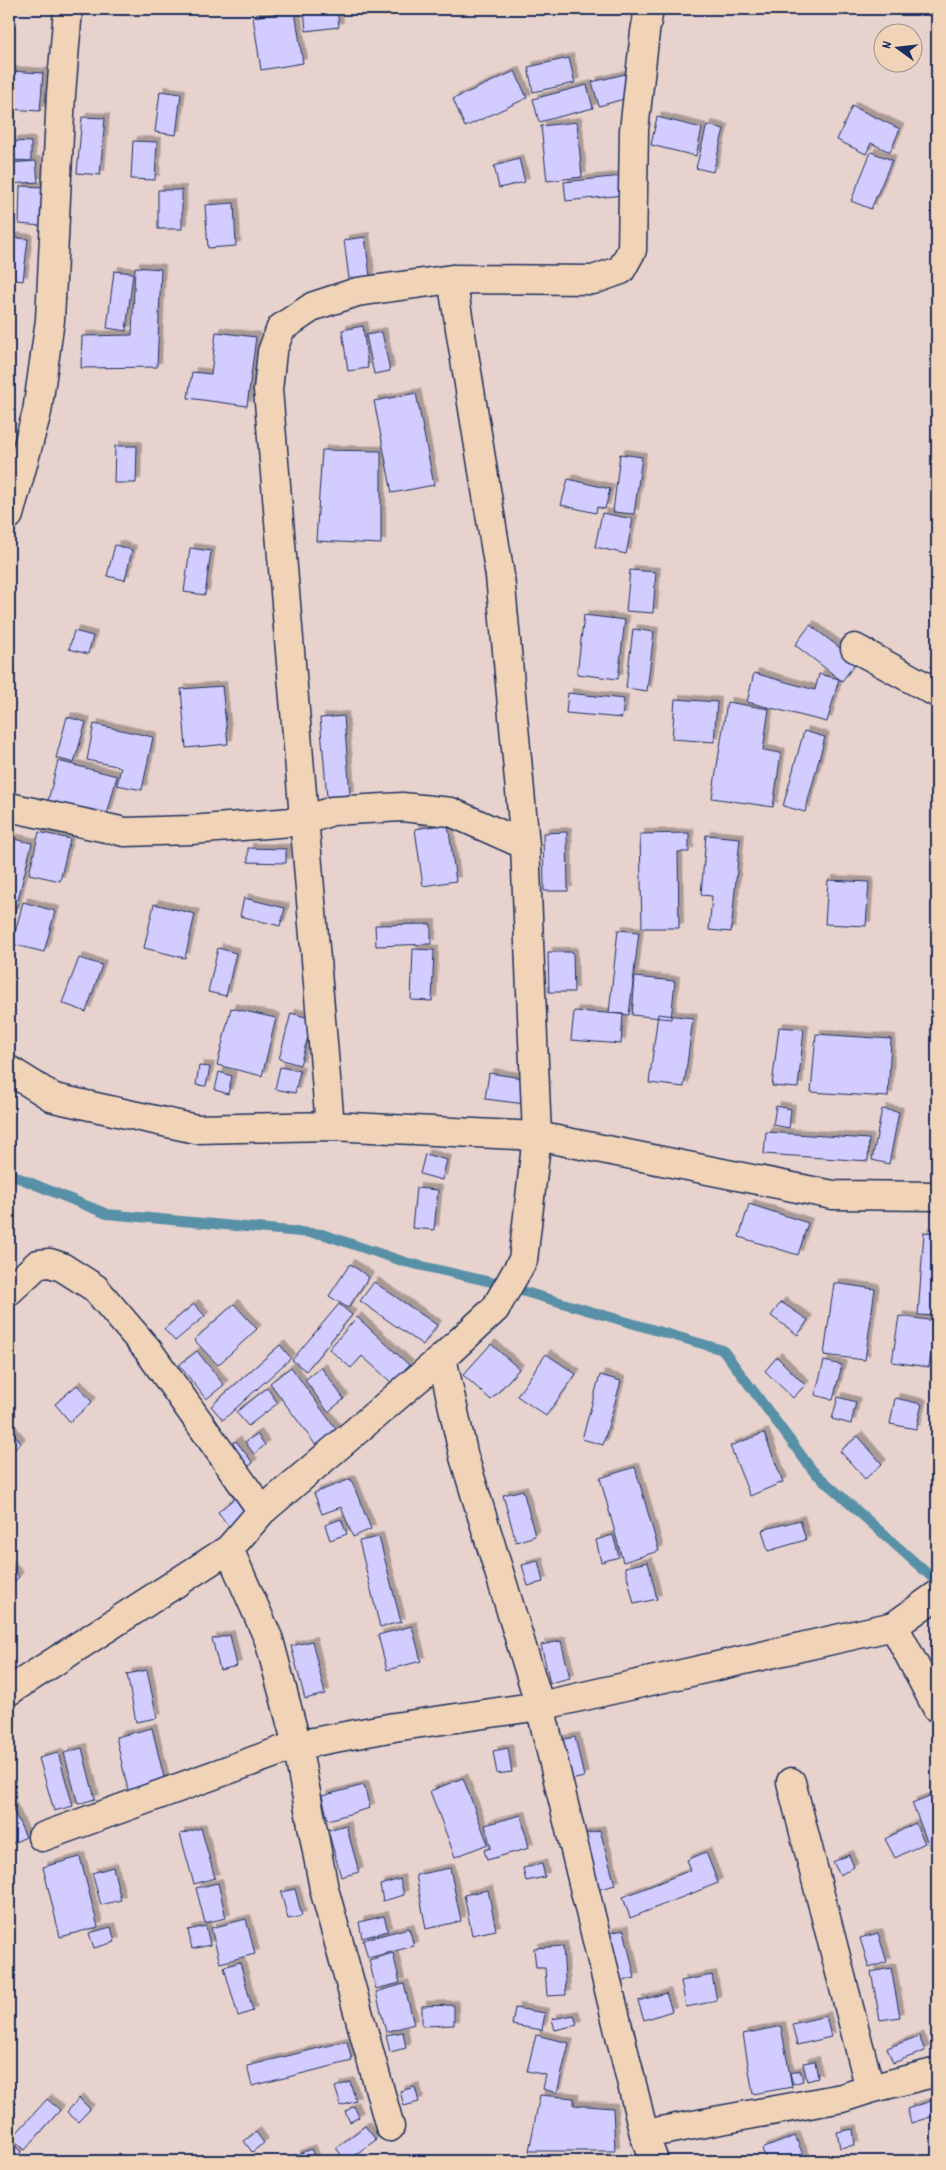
<svg xmlns="http://www.w3.org/2000/svg" width="946" height="2170" font-family="Dekko,sans-serif">
<defs>
<filter id="shadow"><feDropShadow dx="4.5" dy="-4.5" stdDeviation="0" flood-color="#0004"/></filter>
</defs>
<rect width="100%" height="100%" fill="#e8d2cd"/>
<filter id="ink" filterUnits="userSpaceOnUse"><feTurbulence type="fractalNoise" baseFrequency=".02" numOctaves="2"/><feDisplacementMap in="SourceGraphic" scale="10" xChannelSelector="R" yChannelSelector="G"/><feConvolveMatrix kernelMatrix="1 2 1 2 8 2 1 2 1" color-interpolation-filters="sRGB"/></filter>
<g filter="url(#ink)">
<g fill="none" stroke-linecap="round" stroke-linejoin="round">
<!-- stream -->
<path stroke="#5891a7" stroke-width="10" d="M9,1171L19,1178L107,1214L322,1234L405,1262L491,1282L723,1350L813,1471L937,1582"/>
</g>
<!-- building -->
<path fill="#d2ccff" stroke="#1b2f5e" filter="url(#shadow)" d="M304,9H337L339,27L306,31Z
M295,11L303,63L261,70L253,17Z
M569,58L575,83L533,92L528,67Z
M9,71L43,73L40,111L9,109Z
M515,71L527,98L465,127L453,99Z
M625,74L631,97L599,106L592,82Z
M587,85L593,108L539,122L533,99Z
M160,91L181,94L176,135L155,132Z
M852,106L900,129L890,152L871,143L866,154L837,140Z
M82,117L105,118L100,175L77,173Z
M657,117L702,128L696,156L651,145Z
M577,122L582,177L547,181L541,126Z
M707,125L724,129L713,172L696,168Z
M13,141L31,142V161L12,160Z
M133,141L157,142L155,180L131,179Z
M871,152L892,160L871,209L851,201Z
M519,159L525,182L499,188L494,166Z
M36,161L38,182L9,184V163Z
M622,176L624,195L566,201L564,182Z
M20,186L44,187L42,226L19,224Z
M158,190H182V229H158Z
M234,203L236,246L208,248L205,205Z
M9,237L28,239L23,281L9,279Z
M365,237L371,284L350,286L344,240Z
M135,267L161,269L157,367L81,368L82,336L132,335Z
M114,271L133,273L126,331L107,328Z
M363,326L368,368L348,371L342,330Z
M216,332L256,337L247,406L188,398L192,372L211,374Z
M382,332L390,371L374,374L366,335Z
M416,393L434,485L392,493L374,401Z
M115,446H137L136,483H114Z
M322,450L381,451V544L316,541Z
M620,454L642,457L634,514L613,512Z
M568,479L610,489L605,509L597,507L596,513L561,505Z
M602,513L633,519L626,554L595,547Z
M115,545L132,550L125,580L107,576Z
M190,548L211,551L205,595L184,592Z
M630,570L656,572L653,613L626,611Z
M584,615L625,620L618,679L577,674Z
M810,625L857,661L842,681L795,645Z
M633,629L654,632L647,691L626,688Z
M74,631L93,636L88,654L69,649Z
M754,673L815,690L819,674L839,679L827,722L747,702Z
M222,686L228,744L186,748L181,689Z
M568,693L624,699L622,718L566,713Z
M675,699L717,702L714,742L672,739Z
M727,702L769,709L763,750L781,753L773,807L712,798Z
M344,716L350,795L327,797L320,718Z
M67,717L86,722L74,763L56,758Z
M94,724L153,737L142,790L117,785L121,767L87,760Z
M804,731L825,737L805,812L783,806Z
M58,761L117,776L107,815L48,801Z
M448,824L456,881L423,886L415,829Z
M39,832L70,839L60,881L29,874Z
M567,832L568,891H544L543,833Z
M689,833V852H678L679,928H642L640,834Z
M706,835L740,838L731,932L709,930L712,896L701,895Z
M9,838L32,843L15,912L9,911Z
M248,848L286,849V863L248,862Z
M828,880L869,882L866,926L825,924Z
M244,898L285,908L280,926L240,916Z
M23,902L55,911L44,952L12,944Z
M154,904L195,914L185,958L144,948Z
M431,924V944L376,946L375,925Z
M618,930L639,932L629,1015L609,1013Z
M218,948L236,953L226,996L208,992Z
M413,949L434,950L432,1001L411,1000Z
M548,952H573L574,992H549Z
M79,958L102,965L86,1012L62,1003Z
M635,977L675,981L671,1019L632,1015Z
M231,1008L276,1018L262,1076L217,1065Z
M574,1011L623,1014L621,1044L571,1040Z
M291,1013L313,1019L300,1065L279,1059Z
M658,1014L693,1018L684,1087L649,1083Z
M779,1027L804,1029L798,1088L772,1086Z
M816,1034L891,1039L888,1097L811,1092Z
M199,1066L210,1067L206,1086L196,1085Z
M280,1067L300,1071L295,1093L275,1089Z
M219,1072L232,1076L228,1094L215,1090Z
M489,1073L529,1079L525,1104L485,1099Z
M776,1106L791,1109L789,1128L773,1125Z
M882,1109L899,1112L889,1164L872,1160Z
M766,1132L869,1139L868,1161L764,1154Z
M425,1154L447,1160L442,1180L420,1174Z
M416,1188L438,1190L434,1230L412,1228Z
M749,1204L808,1223L798,1255L739,1237Z
M924,1232L937,1233V1316L918,1315Z
M350,1264L369,1277L348,1308L329,1296Z
M374,1282L437,1325L423,1345L360,1301Z
M834,1283L875,1289L865,1360L824,1355Z
M781,1302L808,1320L798,1335L771,1316Z
M194,1304L205,1316L175,1341L164,1329Z
M234,1304L257,1329L218,1365L194,1340Z
M339,1304L352,1315L306,1371L292,1360Z
M899,1316L936,1321L929,1367L892,1362Z
M357,1317L409,1365L392,1383L362,1356L351,1368L329,1349Z
M491,1344L519,1369L491,1400L463,1375Z
M280,1345L291,1358L223,1420L211,1406Z
M197,1351L224,1385L206,1399L179,1365Z
M546,1354L576,1374L546,1416L517,1396Z
M777,1357L805,1385L793,1398L765,1371Z
M824,1361L842,1365L833,1400L815,1395Z
M291,1367L341,1436L320,1451L270,1383Z
M321,1367L344,1399L328,1412L305,1380Z
M600,1375L621,1381L603,1445L582,1439Z
M77,1385L92,1402L70,1422L55,1404Z
M267,1388L278,1403L248,1426L236,1412Z
M838,1397L856,1402L851,1424L832,1419Z
M895,1398L922,1404L916,1429L890,1424Z
M9,1428L21,1443L9,1454Z
M764,1433L783,1482L750,1496L730,1446Z
M257,1434L265,1445L254,1454L245,1442Z
M858,1436L882,1464L865,1479L840,1451Z
M236,1441L253,1463L242,1471L225,1449Z
M635,1467L659,1551L623,1562L600,1478Z
M351,1479L371,1529L353,1537L341,1507L322,1514L314,1493Z
M523,1490L535,1536L516,1542L503,1495Z
M236,1497L249,1513L230,1528L218,1512Z
M341,1519L347,1534L330,1540L325,1525Z
M800,1520L806,1540L768,1551L762,1530Z
M613,1535L619,1557L601,1562L596,1540Z
M379,1537L401,1622L380,1627L359,1541Z
M538,1561L543,1582L528,1586L522,1565Z
M648,1562L657,1599L634,1604L625,1567Z
M9,1565L19,1577L9,1586Z
M412,1626L421,1661L387,1670L378,1635Z
M230,1635L237,1666L220,1670L212,1639Z
M312,1641L325,1694L305,1699L291,1646Z
M561,1641L570,1678L550,1683L541,1645Z
M147,1670L157,1718L136,1722L127,1674Z
M152,1728L166,1786L129,1795L116,1737Z
M575,1737L584,1777L567,1781L559,1740Z
M82,1748L95,1799L78,1804L64,1753Z
M508,1748L512,1772L497,1774L493,1751Z
M58,1753L73,1806L54,1811L39,1758Z
M463,1778L488,1844L455,1857L430,1791Z
M364,1785L370,1808L328,1820L322,1796Z
M937,1793V1866L912,1803Z
M9,1801L26,1837L9,1845Z
M521,1815L529,1848L487,1860L484,1850L491,1848L485,1825Z
M915,1823L925,1843L895,1858L885,1839Z
M346,1825L359,1872L341,1877L328,1830Z
M201,1828L215,1878L194,1884L180,1834Z
M600,1830L615,1885L597,1890L582,1835Z
M706,1852L718,1883L630,1918L623,1897L691,1870L687,1860Z
M849,1855L854,1867L840,1875L833,1862Z
M80,1857L98,1927L60,1937L43,1867Z
M542,1864L545,1877L526,1881L523,1868Z
M113,1867L121,1900L101,1905L92,1873Z
M450,1868L461,1921L426,1929L416,1875Z
M400,1879L404,1895L383,1901L380,1885Z
M218,1883L226,1918L205,1923L196,1888Z
M295,1889L302,1916L288,1919L281,1892Z
M488,1890L496,1930L472,1935L464,1895Z
M384,1916L388,1931L362,1938L359,1922Z
M246,1919L255,1954L220,1963L211,1928Z
M206,1926L210,1945L192,1949L188,1930Z
M111,1927L115,1942L94,1948L89,1933Z
M409,1928L414,1946L368,1958L363,1940Z
M624,1930L635,1978L619,1982L608,1933Z
M878,1933L887,1962L869,1968L860,1938Z
M563,1946L566,1995L547,1996L545,1968H536L534,1948Z
M393,1953L400,1983L376,1989L369,1960Z
M937,1957V1977L930,1960Z
M240,1962L253,2011L238,2016L224,1967Z
M891,1968L900,2017L880,2020L871,1972Z
M712,1975L717,2001L686,2007L681,1981Z
M404,1984L414,2024L386,2032L376,1992Z
M666,1993L672,2011L644,2020L638,2001Z
M454,2005V2025L422,2026V2006Z
M515,2008L545,2013L542,2030L512,2025Z
M574,2015L577,2025L555,2030L552,2019Z
M826,2016L831,2037L797,2045L792,2024Z
M781,2026L792,2087L753,2094L743,2034Z
M403,2032L406,2048L390,2052L386,2035Z
M536,2035L569,2043L557,2093L543,2089L546,2075L527,2071Z
M919,2036L925,2051L893,2063L887,2048Z
M937,2036V2052L935,2053L931,2038Z
M347,2041L352,2061L252,2086L247,2066Z
M815,2061L818,2078L807,2081L803,2063Z
M800,2070L803,2081L793,2084L790,2073Z
M350,2082L356,2101L341,2106L335,2087Z
M415,2087L419,2102L404,2106L400,2091Z
M540,2095L574,2098V2105L613,2108L615,2151H529Z
M79,2098L90,2109L78,2122L67,2112Z
M47,2099L60,2110L25,2150L12,2138Z
M937,2099V2115L911,2123L907,2109Z
M354,2106L359,2117L350,2122L345,2112Z
M365,2126L376,2140L346,2161L336,2148Z
M853,2129L855,2145L840,2148L837,2132Z
M256,2132L264,2143L252,2152L244,2141Z
M795,2136L806,2161H767L762,2149Z
M12,2143L21,2152L12,2161H9V2147Z
M311,2149L316,2161H299L296,2155Z"/>
<g fill="none" stroke-linecap="round" stroke-linejoin="round">
<!-- street casing -->
<g stroke="#1b2f5e" stroke-width="31">
<path id="street" d="M452,279L500,576L525,845L537,1136L523,1260L495,1309L442,1358L464,1457L540,1706L644,2134L654,2161
M9,515L37,412L50,320L61,94L68,9
M855,648L937,693
M9,807L125,832L191,830L304,821L332,811L402,807L451,812L525,845
M9,1070L54,1098L196,1129L330,1126L537,1136L833,1195L937,1196
M330,1126L268,390L272,352L281,328L314,306L357,292L452,279L593,280L621,270L632,250L634,130L645,32L649,9
M9,1291L38,1264L50,1263L62,1267L95,1288L148,1350L262,1511
M229,1549L269,1640L297,1745L394,1727L540,1706L894,1626L937,1595
M894,1626L937,1708
M9,1691L229,1549L262,1511L442,1358
M791,1782L870,2089L937,2072
M42,1837L297,1745L324,1889L390,2127
M644,2134L842,2098L870,2089"/>
</g>
<!-- street -->
<use href="#street" stroke="#f1d4b7" stroke-width="28"/>
</g>
</g>
<!-- margin -->
<rect width="946" height="2170" fill="none" stroke="#f1d4b7" stroke-width="30"/>
<rect x="15" y="15" width="916" height="2140" fill="none" stroke="#1b2f5e" stroke-width="2" filter="url(#ink)"/>
<!-- north arrow -->
<g transform="translate(898 48) rotate(285)"><circle r="24" fill="#f1d4b7" stroke="#9b9293"/>
<path d="M0-4L9 19L0 12L-9 19Z" fill="#1b2f5e"/>
<text y="-8" font-size="14" font-weight="bold" text-anchor="middle" fill="#1b2f5e">N</text>
</g>
</svg>
